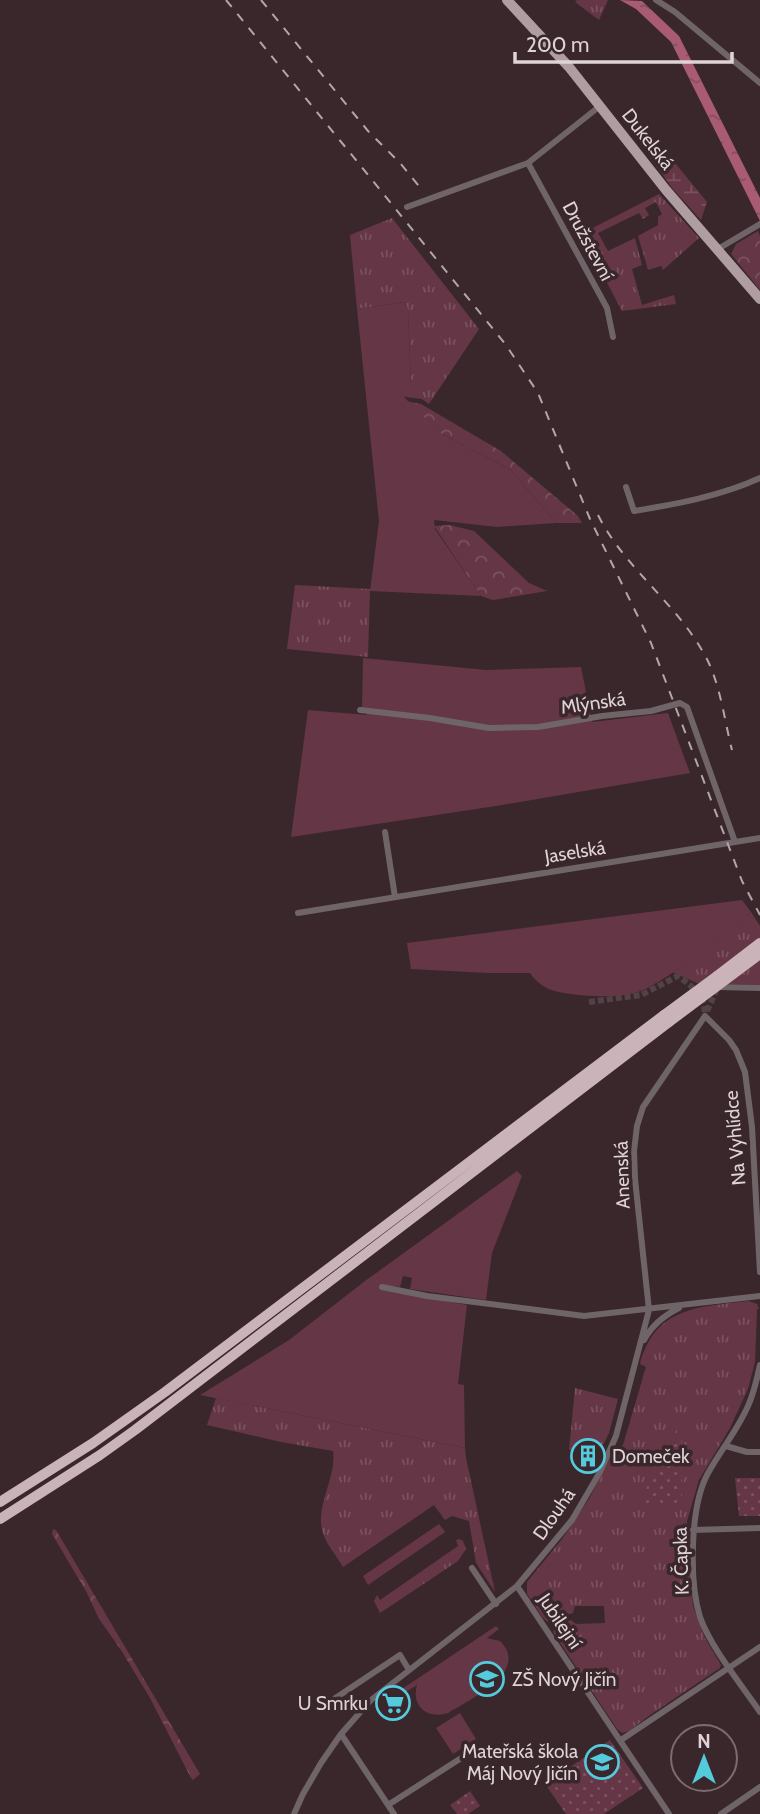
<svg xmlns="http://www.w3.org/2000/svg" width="760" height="1814" font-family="Cabin,sans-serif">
<defs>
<pattern id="grass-tufts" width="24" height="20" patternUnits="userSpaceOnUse" patternTransform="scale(1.75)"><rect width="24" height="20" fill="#653646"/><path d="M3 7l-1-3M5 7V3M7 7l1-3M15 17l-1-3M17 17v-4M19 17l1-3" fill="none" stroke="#7b5260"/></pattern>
<pattern id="forest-crowns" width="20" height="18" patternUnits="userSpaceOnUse" patternTransform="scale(1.75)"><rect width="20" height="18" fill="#653646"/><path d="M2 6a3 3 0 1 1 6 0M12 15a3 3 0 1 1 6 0" fill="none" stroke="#7b5260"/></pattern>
<pattern id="wetland-marsh" width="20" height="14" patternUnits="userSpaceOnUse" patternTransform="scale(1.75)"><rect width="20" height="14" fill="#653646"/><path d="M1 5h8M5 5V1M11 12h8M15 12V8" fill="none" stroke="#7b5260"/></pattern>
<pattern id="park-dots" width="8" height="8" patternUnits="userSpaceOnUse" patternTransform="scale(1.75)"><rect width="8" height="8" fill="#653646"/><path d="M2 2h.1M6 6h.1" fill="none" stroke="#7b5260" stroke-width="1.8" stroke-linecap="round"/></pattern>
<pattern id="water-ripples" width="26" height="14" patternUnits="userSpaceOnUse" patternTransform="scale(1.75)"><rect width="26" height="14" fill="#a95b74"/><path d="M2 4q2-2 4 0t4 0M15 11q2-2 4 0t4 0" fill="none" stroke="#80505f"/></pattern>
</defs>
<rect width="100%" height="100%" fill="#39272c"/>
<!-- grass -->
<path fill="url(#grass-tufts)" d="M577,0H608L599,20L575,2Z
M659,194L699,238L663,270L661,266L648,270L638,236L658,225V217L662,214L656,202L645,208L649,215L643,219L639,213L598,233L608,251L635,238L642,265L632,269L642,305L674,295L676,304L622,311L581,234Z
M392,218L479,329L429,404L422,399L406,397L408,388L411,387L408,309L404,302L357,309L350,235Z
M295,585L370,589L368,657L287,649Z
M751,912L760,926V985L697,983L672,972Z
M749,1301L757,1304L759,1309H757L755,1362L748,1389L730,1428L699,1480L687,1521L693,1606L705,1638L721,1665L720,1668L650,1715L629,1731L622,1733L617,1729L553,1632L556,1627L571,1620L576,1624L605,1623L604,1606H575L573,1613L548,1622L543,1618L527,1594V1582L562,1539L589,1499L614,1450L623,1445L646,1367L640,1364C655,1307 698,1307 749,1301Z
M575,1388L618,1399L609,1433L602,1447L569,1450Z
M216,1398L465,1448L466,1458L495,1592L476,1563L469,1521L452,1516L445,1520L434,1505L343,1567C337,1556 327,1546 323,1533C314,1507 337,1478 333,1451L281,1442L207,1425Z
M439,1524L445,1532L368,1585L363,1576Z
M460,1539L463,1541L466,1549L458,1561L380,1613L374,1601L377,1595L380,1600L458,1546L456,1540Z"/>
<!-- forest -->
<path fill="url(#forest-crowns)" d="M758,231L760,236V290L731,254L736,244Z
M406,401L421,404L501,451L578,516L582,523H556L510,469L440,433Z
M450,525L474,531L529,583L547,591L493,600L481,596L434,526Z
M53,1529L56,1530L200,1774L193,1780L191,1778L150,1698L121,1650L99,1619L87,1593L52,1534Z"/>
<!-- wetland -->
<path fill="url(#wetland-marsh)" d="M645,150L666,152L707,202L701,220L672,188Z"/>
<!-- park -->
<path fill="url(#park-dots)" d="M681,1420L682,1506L638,1507C650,1477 668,1450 681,1420Z
M760,1478V1516H739L735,1478Z
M610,1740L643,1788L604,1814H566L545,1784Z
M470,1791L480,1806L468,1814H457L450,1805Z"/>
<!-- garden -->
<path fill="#653646" d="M404,302L408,309L411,388H408V396L404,397L440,433L510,469L556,523L497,527L434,520L435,529L481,596L370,591L379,521L357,309Z
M363,658L486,670L581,667L592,722L668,713L690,773L496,806L291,837L308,710L367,715V708H362Z
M742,900L751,912C720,936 675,976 641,991C624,998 589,997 571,994C554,992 540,988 530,973H488L411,969L407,943Z
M517,1171L522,1176L492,1253L486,1300L410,1289L412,1278L403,1276L400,1287L383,1285L382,1289L467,1305L458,1384L464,1385L465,1448L200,1395L289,1340L365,1281Z
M496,1626L499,1629L487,1638L500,1641C531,1672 470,1699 448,1713C427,1720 411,1706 417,1685L404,1693L402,1689Z
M460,1713L476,1739L453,1754L436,1728Z"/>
<!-- water -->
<path fill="url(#water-ripples)" d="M620,0L642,1L679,36L760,198V221L671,42L636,9Z"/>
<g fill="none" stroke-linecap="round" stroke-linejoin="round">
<!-- street-tunnel -->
<path stroke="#524146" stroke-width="6" stroke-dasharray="6 3" stroke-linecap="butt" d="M589,1002L641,995L678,976C694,988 705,995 705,1016
M707,1011L717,989"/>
<!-- street -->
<path stroke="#6f6568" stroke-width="6" d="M656,0L675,12L760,83
M528,163L607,308L613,337
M407,207L528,163L600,106
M718,249L760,224
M626,487L634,511C677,504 721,496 760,478
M360,710L430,718L489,728L538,727L602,716L651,711L680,703L687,707L735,842
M385,832L395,897
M298,913L760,838
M718,987L760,988
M382,1287L427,1296L584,1316L760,1296
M644,1340C652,1325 663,1316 679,1308
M760,1365C757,1379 754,1393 748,1406C737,1431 720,1451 707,1475C690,1508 689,1581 700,1617C711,1648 741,1684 760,1712
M726,1446L747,1452H760
M693,1530L760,1528
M472,1568L496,1604
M517,1586L669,1814
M334,1699L400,1655L409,1670
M341,1734L394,1814
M621,1740L760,1647
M388,1805L469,1753
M294,1814L303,1794L321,1763L341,1734L371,1700L517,1586L572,1520L600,1472L616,1436L649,1310L635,1179L634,1151L637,1126L643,1107L705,1016L729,1040L736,1050L745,1072L752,1127L760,1272
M721,1814L760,1787"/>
<!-- primary -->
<path stroke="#b09da2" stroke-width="10" d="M507,0L569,67L666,190L760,299"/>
<!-- highway -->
<path stroke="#cab3b9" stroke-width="10" d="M717,976L760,943
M0,1502L93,1443L165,1392L664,1015
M0,1519L100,1455L135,1430L669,1022"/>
<!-- rail -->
<path stroke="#b3a6a9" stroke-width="2" stroke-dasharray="9 9" stroke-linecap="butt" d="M226,0L506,345L538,393L590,519L651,643L742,881L760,915
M261,0L368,131L400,163L423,191
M598,515C624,567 674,601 703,652C720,680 724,719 732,750"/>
<!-- highway-bridge -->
<path stroke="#cab3b9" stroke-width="10" d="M664,1015L717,976
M669,1022L760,954"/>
</g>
<!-- icons -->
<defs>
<g id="building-ring" transform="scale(1.75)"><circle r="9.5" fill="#39272c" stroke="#54cadd" stroke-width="1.5"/><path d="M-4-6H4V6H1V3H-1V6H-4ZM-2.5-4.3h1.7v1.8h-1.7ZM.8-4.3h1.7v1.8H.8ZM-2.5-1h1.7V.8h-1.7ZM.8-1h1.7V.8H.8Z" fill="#54cadd"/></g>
<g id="school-ring" transform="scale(1.75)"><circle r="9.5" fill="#39272c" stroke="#54cadd" stroke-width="1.5"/><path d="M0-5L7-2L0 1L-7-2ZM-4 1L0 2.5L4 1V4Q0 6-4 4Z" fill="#54cadd"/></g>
<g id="supermarket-ring" transform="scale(1.75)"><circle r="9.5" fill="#39272c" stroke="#54cadd" stroke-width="1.5"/><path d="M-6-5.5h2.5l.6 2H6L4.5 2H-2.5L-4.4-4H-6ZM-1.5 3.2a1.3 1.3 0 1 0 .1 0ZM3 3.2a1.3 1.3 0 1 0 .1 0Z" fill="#54cadd"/></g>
</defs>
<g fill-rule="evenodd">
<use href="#building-ring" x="588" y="1456"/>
<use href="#school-ring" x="487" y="1679"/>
<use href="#supermarket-ring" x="393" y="1703"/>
<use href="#school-ring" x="602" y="1762"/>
</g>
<g text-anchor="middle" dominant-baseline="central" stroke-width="7" stroke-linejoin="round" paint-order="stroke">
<!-- street labels -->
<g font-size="19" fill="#dfd3d6" stroke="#39272c">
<text transform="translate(648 139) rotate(52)">Dukelská</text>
<text transform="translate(588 241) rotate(62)">Družstevní</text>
<text transform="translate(593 703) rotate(-8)">Mlýnská</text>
<text transform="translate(575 852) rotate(-9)">Jaselská</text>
<text transform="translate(735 1138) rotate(-95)">Na Vyhlídce</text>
<text transform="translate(622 1175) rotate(-92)">Anenská</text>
<text transform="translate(554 1514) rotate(-55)">Dlouhá</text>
<text transform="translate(681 1561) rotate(-92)">K. Čapka</text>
<text transform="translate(560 1621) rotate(56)">Jubilejní</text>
</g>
<!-- poi labels -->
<g font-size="19" fill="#dfd3d6" stroke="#39272c" text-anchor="start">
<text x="612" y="1456">Domeček</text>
<text x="512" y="1679">ZŠ Nový Jičín</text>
<text x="368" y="1703" text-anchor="end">U Smrku</text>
<text x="578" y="1751" text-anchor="end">Mateřská škola<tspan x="578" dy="22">Máj Nový Jičín</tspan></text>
</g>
</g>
<!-- north arrow -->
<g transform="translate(704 1758)"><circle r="33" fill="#39272c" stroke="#7b6c70" stroke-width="2"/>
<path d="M0-5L12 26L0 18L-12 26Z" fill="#54cadd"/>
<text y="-10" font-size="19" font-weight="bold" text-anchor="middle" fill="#dfd3d6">N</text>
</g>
<!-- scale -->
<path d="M515 52v10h217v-10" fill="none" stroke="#dfd3d6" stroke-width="3.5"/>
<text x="526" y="52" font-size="21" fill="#dfd3d6" stroke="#39272c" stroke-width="5" paint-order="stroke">200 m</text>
</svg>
